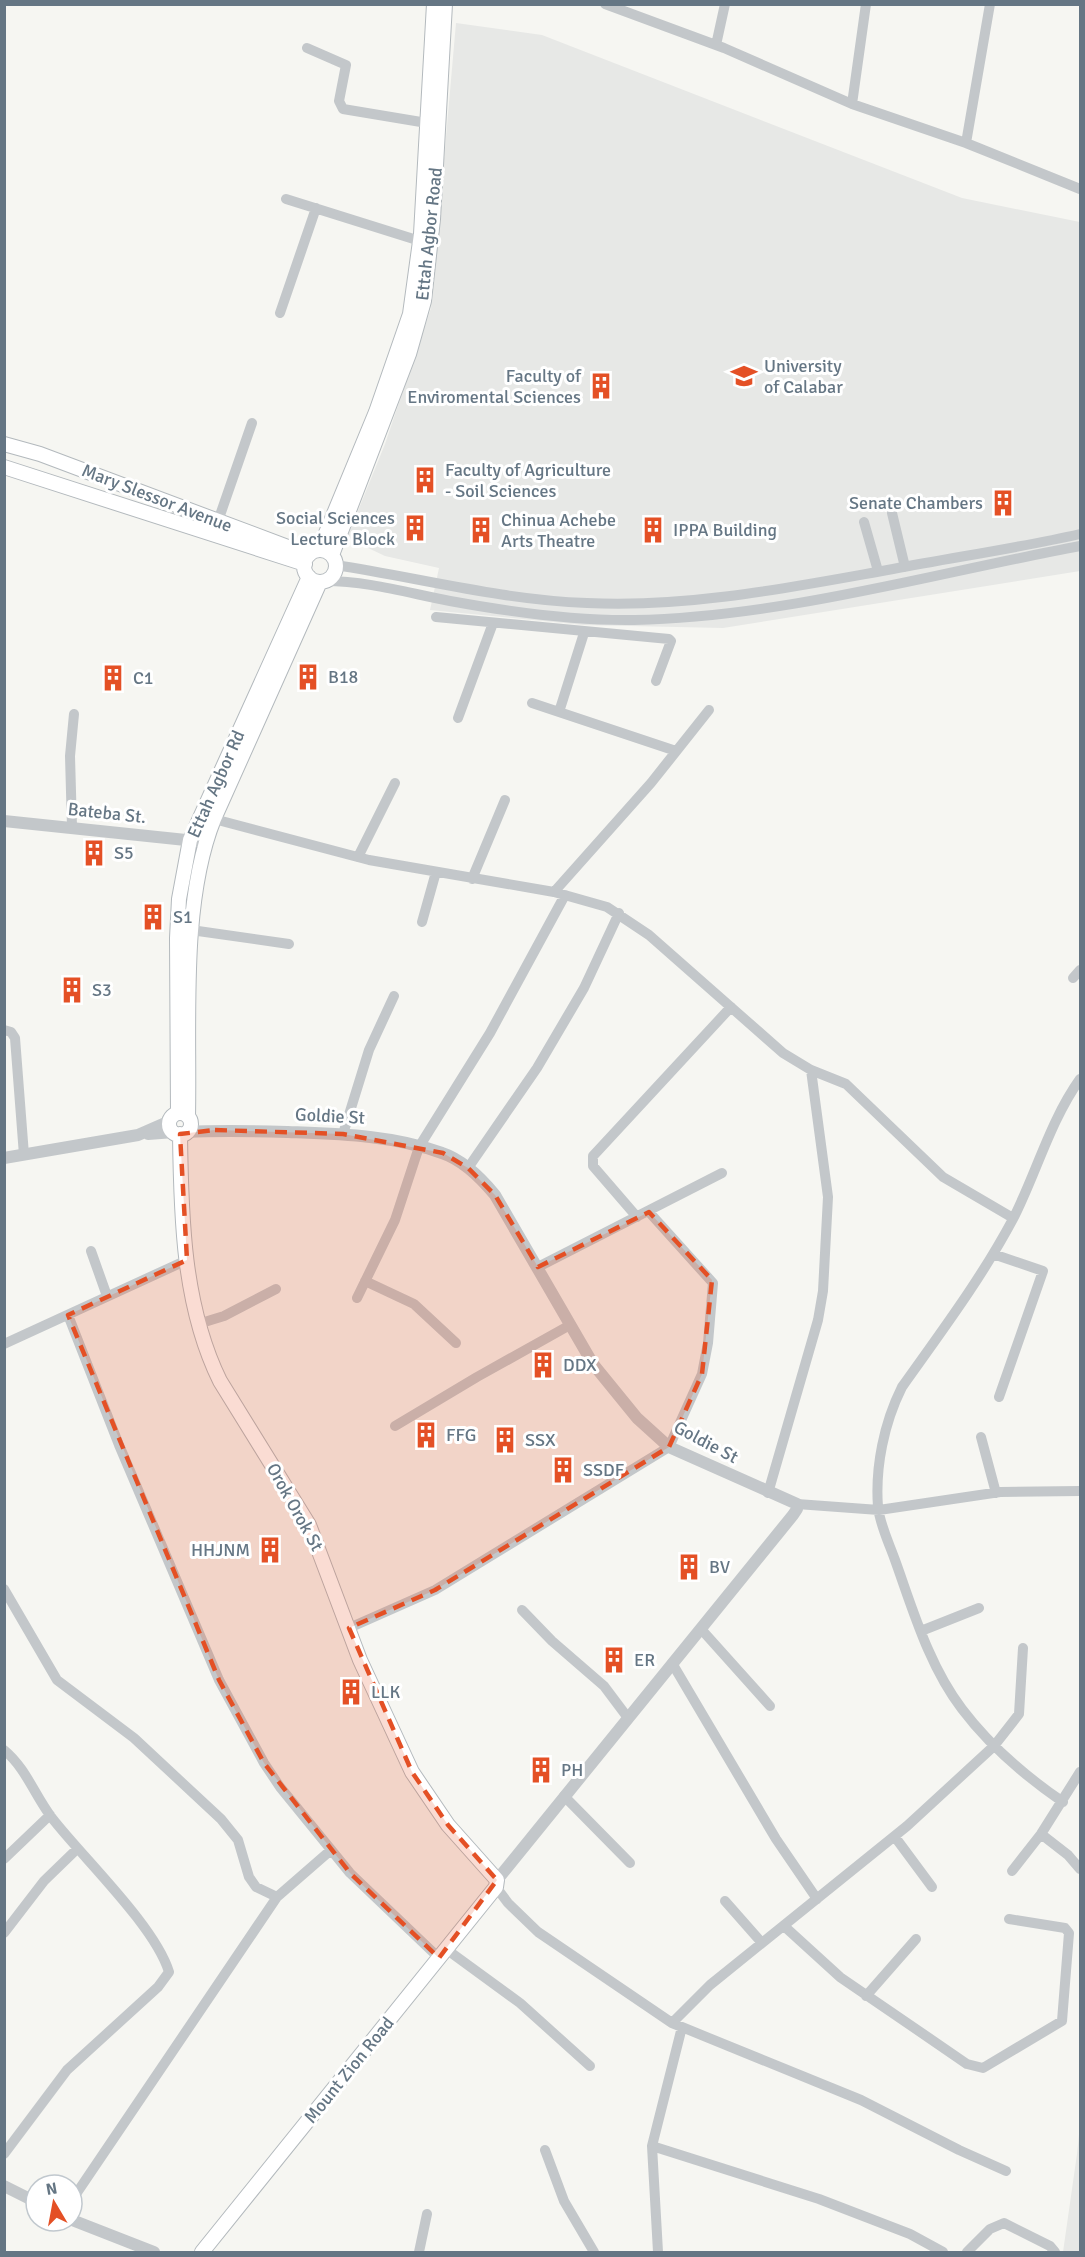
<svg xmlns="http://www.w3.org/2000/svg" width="1085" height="2257" font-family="Signika,sans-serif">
<rect width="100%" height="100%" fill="#f6f6f2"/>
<!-- built -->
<path fill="#e7e8e6" d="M456,23L542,35L962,198L1080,222V571L723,628L584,625L430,610L439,568L385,556L347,538L385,444L431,308Z
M1080,2125V2252H1063L1077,2154Z"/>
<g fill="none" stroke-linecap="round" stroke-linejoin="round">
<!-- secondary casing -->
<g stroke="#b3b9bd" stroke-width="16">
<path id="secondary" d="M4,444L40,454L309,555
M4,467L305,564
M319,550L376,412L410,314L421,234L434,4
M304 566a16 16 0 1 1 32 0a16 16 0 1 1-32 0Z
M332,555L409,354L424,301L433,219L445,4
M178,1113L177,938L179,899L190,840L309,577
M169 1124a11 11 0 1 1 22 0a11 11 0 1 1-22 0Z
M188,1116C190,1025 180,904 214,819L320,582
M180,1134C181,1217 183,1306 220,1381L309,1525L360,1660L412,1772L448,1825L497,1880L496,1887L202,2252"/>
</g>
<!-- minor -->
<path stroke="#c3c7ca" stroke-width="10" d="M605,4L724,48L852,104L966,143L1080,189
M716,45L725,4
M307,48L346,65L339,101L343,109L427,123
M852,104L866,4
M966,143L990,4
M286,199L420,241
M280,313L316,208
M892,513L905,567
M218,521L252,423
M864,522L878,571
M336,565C420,578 502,600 587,603C690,608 792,587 893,569C955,557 1019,548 1080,534
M325,581C368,581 408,593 450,601C510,612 573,621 634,620C783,617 935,573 1080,546
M436,617L669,639L671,641L656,681
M532,703L676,751
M559,712L584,633
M458,718L493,623
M214,819L369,860L554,892L607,907L649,935L783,1053L811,1070L846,1084L943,1177L1013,1218
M72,827L70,756L74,714
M358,857L395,783
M472,879L505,800
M554,892L651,783L709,710
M422,922L436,872
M191,930L289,944
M1073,978L1080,970
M4,1030L11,1032L15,1038L24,1155
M343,1134L369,1050L394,996
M468,1168L537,1068L584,988L619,913
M637,1217L593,1166V1156L731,1007
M91,1251L107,1296
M993,1254L1043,1271L999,1397
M538,1267L722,1173
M365,1281L414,1304L456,1343
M357,1298L395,1220L419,1147L490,1033L565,895
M68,1315L119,1445L219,1680L264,1763L280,1787L350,1873L439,1958
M198,1324L224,1316L276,1289
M4,1344L187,1260
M395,1426L477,1377L570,1325
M981,1437L996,1493
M768,1493L818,1320L823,1291L828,1197L811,1070
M797,1504L879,1510L1000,1492L1080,1491
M4,1589L57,1680L134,1738L221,1819L238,1840L249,1877L256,1887L277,1897
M522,1610L552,1641L604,1686L628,1718
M349,1628L435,1590L669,1447L702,1374L708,1343L713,1283L649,1212
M701,1629L770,1706
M921,1631L979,1608
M672,1663L776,1839L817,1899
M4,1750C26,1768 35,1796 52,1818C83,1858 155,1926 169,1972L158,1987L67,2070L4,2154
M564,1796L630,1863
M1063,1802C1025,1776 990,1746 962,1709C929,1666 913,1610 895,1560C889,1543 880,1525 878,1507C875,1467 884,1423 902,1387C941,1332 981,1279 1013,1219C1036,1174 1050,1121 1080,1079
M1041,1834L1068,1855L1080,1869
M895,1837L932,1887
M4,1859L50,1815
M1012,1871L1041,1834L1080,1772
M496,1887L508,1903L538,1932L672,2023L861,2100L959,2150L1006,2171
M725,1901L762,1943
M784,1926L840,1977L967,2064L983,2068L1062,2021L1069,1933L1065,1928L1009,1919
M4,1933L44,1881L77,1849
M446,1949L520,2003L590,2066
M866,1996L916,1939
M672,2023L710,1985L907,1826L994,1746L1019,1714L1023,1648
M652,2146L819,2199L910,2234L943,2252
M545,2150L564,2201L594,2252
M72,2200L277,1897L331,1850
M419,2252L427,2214
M658,2252L652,2146L682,2027
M967,2252L990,2229L1004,2223L1050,2246L1055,2252"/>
<!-- tertiary -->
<path stroke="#c3c7ca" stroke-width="12" d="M4,821L205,842
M187,1132C221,1130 254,1131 288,1132C339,1134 392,1135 442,1153C463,1160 481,1178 495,1195L593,1364L637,1418L669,1447L797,1504V1509L793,1515L497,1880
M148,1134L174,1132
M4,1158L138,1135L170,1121
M4,2186L36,2202
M72,2220L154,2252"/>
<!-- secondary -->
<use href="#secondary" stroke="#fff" stroke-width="14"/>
</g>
<!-- marked area -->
<path fill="#e45025" fill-opacity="0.2" stroke="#e45025" stroke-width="4.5" stroke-dasharray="12 8" stroke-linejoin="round" d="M215,1130L343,1134L443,1153L468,1168L495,1195L538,1267L649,1212L712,1280L702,1374L669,1447L435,1590L349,1628L412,1772L448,1825L497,1880L439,1958L350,1873L264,1763L219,1680L68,1315L187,1260L180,1134Z"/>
<!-- icons -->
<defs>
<g id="university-bare" transform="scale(2.07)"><path d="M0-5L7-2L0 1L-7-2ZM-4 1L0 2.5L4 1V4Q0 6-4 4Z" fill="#e45025" stroke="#fff" stroke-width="2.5" paint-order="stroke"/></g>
<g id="building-bare" transform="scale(2.07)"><path d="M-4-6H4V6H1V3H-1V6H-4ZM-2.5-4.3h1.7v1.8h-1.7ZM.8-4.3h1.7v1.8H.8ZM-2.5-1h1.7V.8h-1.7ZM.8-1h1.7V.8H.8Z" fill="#e45025" stroke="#fff" stroke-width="2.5" paint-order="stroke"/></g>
</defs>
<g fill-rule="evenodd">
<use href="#university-bare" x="744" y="376"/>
<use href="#building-bare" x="601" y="386"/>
<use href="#building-bare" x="425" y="480"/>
<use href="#building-bare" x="1003" y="503"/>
<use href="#building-bare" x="415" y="528"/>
<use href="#building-bare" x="481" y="530"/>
<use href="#building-bare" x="653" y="530"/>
<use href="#building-bare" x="308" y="677"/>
<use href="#building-bare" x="113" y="678"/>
<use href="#building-bare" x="94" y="853"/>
<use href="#building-bare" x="153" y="917"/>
<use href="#building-bare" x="72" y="990"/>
<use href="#building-bare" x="543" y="1365"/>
<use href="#building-bare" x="426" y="1435"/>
<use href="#building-bare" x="505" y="1440"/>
<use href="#building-bare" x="563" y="1470"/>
<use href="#building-bare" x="270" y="1550"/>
<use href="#building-bare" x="689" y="1567"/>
<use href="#building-bare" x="614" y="1660"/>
<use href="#building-bare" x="351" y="1692"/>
<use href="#building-bare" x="541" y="1770"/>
</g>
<g text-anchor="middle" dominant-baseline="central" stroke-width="6" stroke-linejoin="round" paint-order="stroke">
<!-- street labels -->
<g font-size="18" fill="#657684" stroke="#fff">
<text transform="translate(429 234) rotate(-84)">Ettah Agbor Road</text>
<text transform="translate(157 498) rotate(21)">Mary Slessor Avenue</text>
<text transform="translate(216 784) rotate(-66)">Ettah Agbor Rd</text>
<text transform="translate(107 813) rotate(6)">Bateba St.</text>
<text transform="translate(330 1116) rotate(3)">Goldie St</text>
<text transform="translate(706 1442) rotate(28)">Goldie St</text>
<text transform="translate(295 1507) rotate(61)">Orok Orok St</text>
<text transform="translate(349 2070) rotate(-51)">Mount Zion Road</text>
</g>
<!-- poi labels -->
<g font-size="18" fill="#657684" stroke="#fff" text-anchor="start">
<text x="764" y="366">University<tspan x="764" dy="21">of Calabar</tspan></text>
<text x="581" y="376" text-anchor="end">Faculty of<tspan x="581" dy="21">Enviromental Sciences</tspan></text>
<text x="445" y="470">Faculty of Agriculture<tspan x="445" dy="21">- Soil Sciences</tspan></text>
<text x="983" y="503" text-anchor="end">Senate Chambers</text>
<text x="395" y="518" text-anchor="end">Social Sciences<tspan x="395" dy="21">Lecture Block</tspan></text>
<text x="501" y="520">Chinua Achebe<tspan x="501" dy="21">Arts Theatre</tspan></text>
<text x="673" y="530">IPPA Building</text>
<text x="328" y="677">B18</text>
<text x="133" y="678">C1</text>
<text x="114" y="853">S5</text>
<text x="173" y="917">S1</text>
<text x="92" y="990">S3</text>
<text x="563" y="1365">DDX</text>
<text x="446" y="1435">FFG</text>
<text x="525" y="1440">SSX</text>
<text x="583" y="1470">SSDF</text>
<text x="250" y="1550" text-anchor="end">HHJNM</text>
<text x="709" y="1567">BV</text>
<text x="634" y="1660">ER</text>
<text x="371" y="1692">LLK</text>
<text x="561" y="1770">PH</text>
</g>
</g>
<!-- border -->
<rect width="1085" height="2257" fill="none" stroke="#657684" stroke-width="12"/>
<!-- north arrow -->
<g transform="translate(54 2203) rotate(350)"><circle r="28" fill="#ffffff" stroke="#c1c8ce" stroke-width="1.5"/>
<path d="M0-4.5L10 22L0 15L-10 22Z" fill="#e45025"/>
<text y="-9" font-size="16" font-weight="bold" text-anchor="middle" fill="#657684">N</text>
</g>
</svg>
